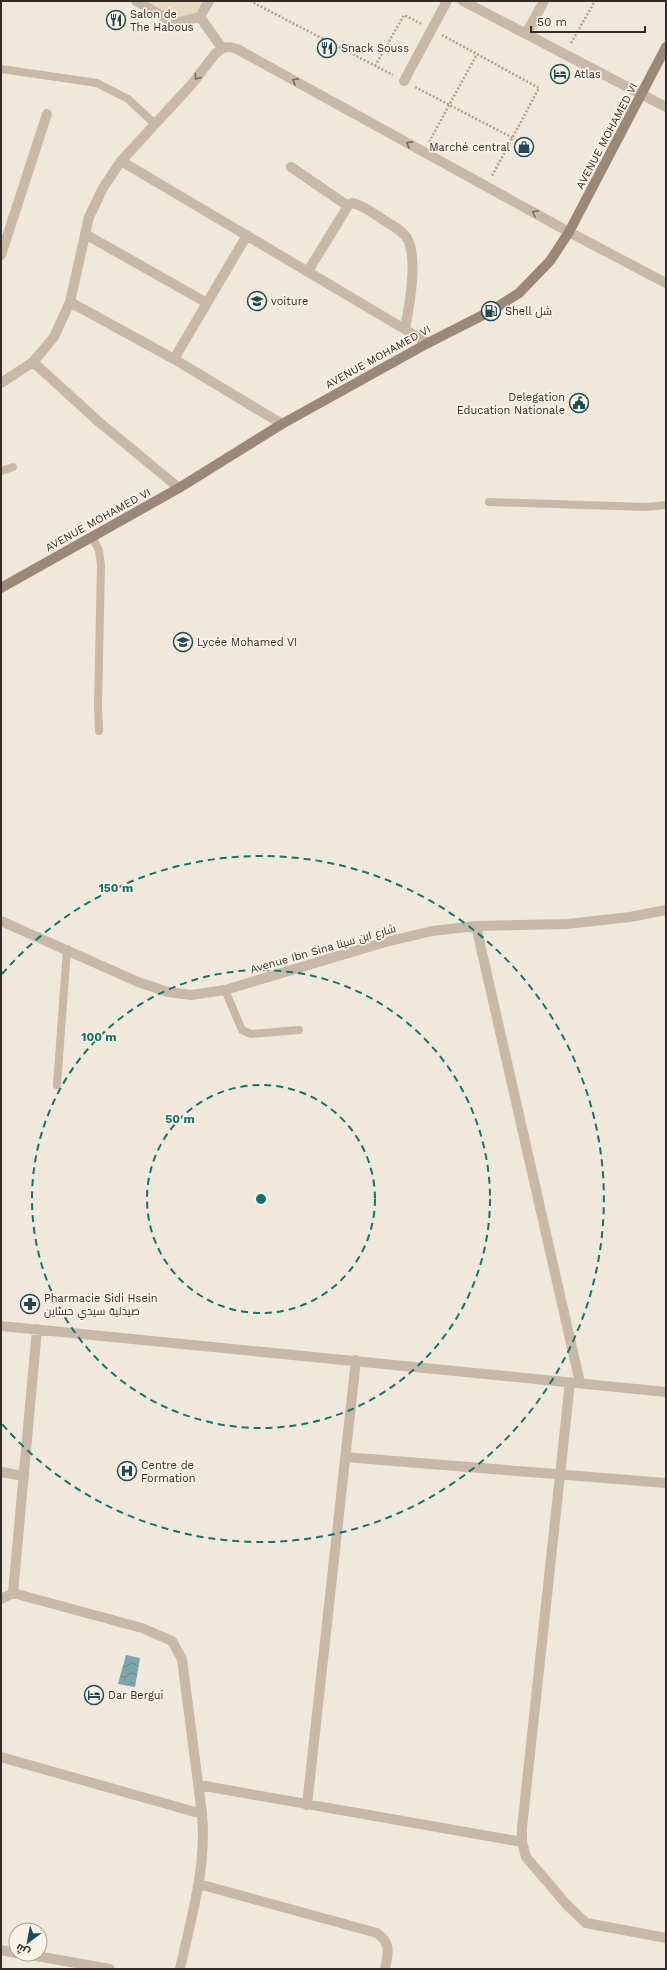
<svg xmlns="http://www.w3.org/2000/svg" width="667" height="1970" font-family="'Work Sans',Cairo,sans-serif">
<defs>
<pattern id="water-waves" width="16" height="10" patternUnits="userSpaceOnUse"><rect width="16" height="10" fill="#7aa6ac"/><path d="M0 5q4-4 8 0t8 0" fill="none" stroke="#65878c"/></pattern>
</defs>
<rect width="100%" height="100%" fill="#f0e8da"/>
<!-- plaza -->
<path fill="#e8dac1" d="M136,1H209L200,17L174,23Z"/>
<!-- water -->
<path fill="url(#water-waves)" d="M126,1655L140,1658L135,1687L118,1684Z"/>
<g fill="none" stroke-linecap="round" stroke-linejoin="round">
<!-- path -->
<path stroke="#b3a391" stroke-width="2.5" stroke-dasharray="2 2" stroke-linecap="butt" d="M250,1L393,75
M442,35L539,88L492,176
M571,43L595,1
M375,66L404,15L422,24
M415,87L513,138
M429,142L477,54"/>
<!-- lane -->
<path stroke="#c8b8a7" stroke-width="8" d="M1,69L97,83L128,99L155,124
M1,471L13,467
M489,502L646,507L666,505
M92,537L99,550L101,565L98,706L99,731
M225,990L242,1030L251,1034L299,1030
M57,1085L67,949"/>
<!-- street -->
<path stroke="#c8b8a7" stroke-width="10" d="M136,1L174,23L200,17L209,1
M463,1L666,107
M200,17L222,48
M526,34L544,1
M404,81L447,1
M121,161L428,343
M291,167L348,206
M85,234L207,303
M1,255L47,114
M308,271L348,206L352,203C363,205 373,213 382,219C391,225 403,230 408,240C418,261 409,307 405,329
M70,302L174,359L282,424
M174,359L247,235
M33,362L99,422L179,488
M1,383L33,362L54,337L70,302L89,217L103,188L121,161L192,84L215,54L222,48L230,47L237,49L569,232L666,283
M1,921L138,982L168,992L191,995L225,990L382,943L432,931L476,926L567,924L630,917L666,910
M476,926L580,1383
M1,1326L666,1392
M37,1329L13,1593L142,1628L172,1641L182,1659L202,1814
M570,1382L522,1828V1842L526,1857L567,1905L586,1923L666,1938
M345,1457L666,1483
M1,1472L24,1476
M1,1599L13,1593
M1,1757L202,1814C207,1867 191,1918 180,1969
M199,1785L522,1842
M307,1805L356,1360
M199,1884L377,1933C392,1944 388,1953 385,1969
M1,1950L16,1953
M25,1954L110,1969"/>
<!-- secondary -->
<path stroke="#9b8878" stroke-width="10" d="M1,588L179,488L282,424L428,343L491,311L519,293L550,261L569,232L666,47"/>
</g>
<!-- one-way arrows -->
<defs><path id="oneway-chevron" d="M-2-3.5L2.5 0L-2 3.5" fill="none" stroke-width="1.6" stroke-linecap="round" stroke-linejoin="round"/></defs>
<g stroke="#776b61">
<use href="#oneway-chevron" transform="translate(197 77) rotate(128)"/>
<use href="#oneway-chevron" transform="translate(295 81) rotate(-151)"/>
<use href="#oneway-chevron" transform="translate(409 144) rotate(-151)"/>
<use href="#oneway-chevron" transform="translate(535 213) rotate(-151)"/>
</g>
<!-- distance rings -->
<g fill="none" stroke="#0f766e" stroke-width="2" stroke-dasharray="7 5">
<circle cx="261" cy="1199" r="114"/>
<circle cx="261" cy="1199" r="229"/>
<path d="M2 974A343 343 0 1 1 2 1424"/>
</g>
<!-- icons -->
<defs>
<g id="restaurant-ring" transform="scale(1)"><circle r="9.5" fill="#f8f1e6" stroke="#1e4c54" stroke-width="1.5"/><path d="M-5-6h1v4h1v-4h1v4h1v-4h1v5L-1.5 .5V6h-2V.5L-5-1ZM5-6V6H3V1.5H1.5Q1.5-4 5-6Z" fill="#1e4c54"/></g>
<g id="hotel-ring" transform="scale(1)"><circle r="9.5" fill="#f8f1e6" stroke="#1e4c54" stroke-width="1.5"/><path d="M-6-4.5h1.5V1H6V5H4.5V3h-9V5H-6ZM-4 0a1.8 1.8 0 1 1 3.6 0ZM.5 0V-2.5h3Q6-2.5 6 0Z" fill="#1e4c54"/></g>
<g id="shop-ring" transform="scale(1)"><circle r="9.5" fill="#f8f1e6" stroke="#1e4c54" stroke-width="1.5"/><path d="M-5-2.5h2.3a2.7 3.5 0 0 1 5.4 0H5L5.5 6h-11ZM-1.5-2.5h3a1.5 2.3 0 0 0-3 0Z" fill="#1e4c54"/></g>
<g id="school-ring" transform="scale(1)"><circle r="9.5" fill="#f8f1e6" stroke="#1e4c54" stroke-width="1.5"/><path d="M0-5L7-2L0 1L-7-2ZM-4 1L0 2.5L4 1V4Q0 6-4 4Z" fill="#1e4c54"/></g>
<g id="fuel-ring" transform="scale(1)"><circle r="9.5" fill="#f8f1e6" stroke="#1e4c54" stroke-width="1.5"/><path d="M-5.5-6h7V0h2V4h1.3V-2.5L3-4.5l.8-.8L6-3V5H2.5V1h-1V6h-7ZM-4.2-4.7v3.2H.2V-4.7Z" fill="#1e4c54"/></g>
<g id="civic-ring" transform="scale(1)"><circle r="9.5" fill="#f8f1e6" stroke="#1e4c54" stroke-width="1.5"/><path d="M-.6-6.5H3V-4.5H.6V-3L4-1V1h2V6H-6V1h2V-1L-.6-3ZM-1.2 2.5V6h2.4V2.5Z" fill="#1e4c54"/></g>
<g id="university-ring" transform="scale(1)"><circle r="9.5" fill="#f8f1e6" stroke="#1e4c54" stroke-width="1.5"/><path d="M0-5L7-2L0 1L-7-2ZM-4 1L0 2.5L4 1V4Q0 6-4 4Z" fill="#1e4c54"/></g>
<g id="pharmacy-ring" transform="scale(1)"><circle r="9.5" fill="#f8f1e6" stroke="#1e4c54" stroke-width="1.5"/><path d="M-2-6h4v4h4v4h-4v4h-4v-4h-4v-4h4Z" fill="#1e4c54"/></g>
<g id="hospital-ring" transform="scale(1)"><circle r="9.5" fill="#f8f1e6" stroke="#1e4c54" stroke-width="1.5"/><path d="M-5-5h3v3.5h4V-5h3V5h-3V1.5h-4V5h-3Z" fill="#1e4c54"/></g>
</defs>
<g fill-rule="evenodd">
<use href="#restaurant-ring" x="116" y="20"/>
<use href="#restaurant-ring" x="327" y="48"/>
<use href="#hotel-ring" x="560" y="74"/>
<use href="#shop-ring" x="524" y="147"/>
<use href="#school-ring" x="257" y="301"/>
<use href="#fuel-ring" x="491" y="311"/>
<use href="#civic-ring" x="579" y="403"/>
<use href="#university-ring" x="183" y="642"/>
<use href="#pharmacy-ring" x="30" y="1304"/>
<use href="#hospital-ring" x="127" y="1471"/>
<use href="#hotel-ring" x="94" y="1695"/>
</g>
<g text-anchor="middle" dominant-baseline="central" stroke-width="3.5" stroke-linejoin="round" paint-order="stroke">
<!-- poi labels -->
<g font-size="11" fill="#342c27" stroke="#f8f1e6" text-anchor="start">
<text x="130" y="14">Salon de<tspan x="130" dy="13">The Habous</tspan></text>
<text x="341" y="48">Snack Souss</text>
<text x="574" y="74">Atlas</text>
<text x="510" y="147" text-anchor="end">Marché central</text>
<text x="271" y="301">voiture</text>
<text x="505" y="311">Shell شل</text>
<text x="565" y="397" text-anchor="end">Delegation<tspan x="565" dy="13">Education Nationale</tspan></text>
<text x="197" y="642">Lycée Mohamed VI</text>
<text x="44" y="1298">Pharmacie Sidi Hsein<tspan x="44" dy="13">صيدلية سيدي حساين</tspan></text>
<text x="141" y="1465">Centre de<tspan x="141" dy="13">Formation</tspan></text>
<text x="108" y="1695">Dar Bergui</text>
</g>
<!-- street labels -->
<g font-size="11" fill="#342c27" stroke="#f8f1e6">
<text transform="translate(607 136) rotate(-62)">AVENUE MOHAMED VI</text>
<text transform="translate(378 357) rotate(-29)">AVENUE MOHAMED VI</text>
<text transform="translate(98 520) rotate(-29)">AVENUE MOHAMED VI</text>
<text transform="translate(323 949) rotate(-16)">Avenue Ibn Sina شارع ابن سينا</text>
</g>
</g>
<circle cx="261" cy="1199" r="6" fill="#0f766e" stroke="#f8f1e6" stroke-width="2"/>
<g font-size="12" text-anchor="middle" font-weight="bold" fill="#0f766e" stroke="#f8f1e6" stroke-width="3.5" stroke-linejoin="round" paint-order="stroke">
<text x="116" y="892">150 m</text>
<text x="99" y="1041">100 m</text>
<text x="180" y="1123">50 m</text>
</g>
<!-- border -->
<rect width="667" height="1970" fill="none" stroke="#342c27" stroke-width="4"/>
<!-- north arrow -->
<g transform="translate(28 1942) rotate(212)"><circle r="19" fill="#f8f1e6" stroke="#aaa29a"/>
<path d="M0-3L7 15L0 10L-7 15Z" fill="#1e4c54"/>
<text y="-6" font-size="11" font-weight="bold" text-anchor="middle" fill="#342c27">ش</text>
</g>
<!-- scale -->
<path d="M531 26v6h114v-6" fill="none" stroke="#342c27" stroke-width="2"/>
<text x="537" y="26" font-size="12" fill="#342c27" stroke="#f8f1e6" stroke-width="3" paint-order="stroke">50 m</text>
</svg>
